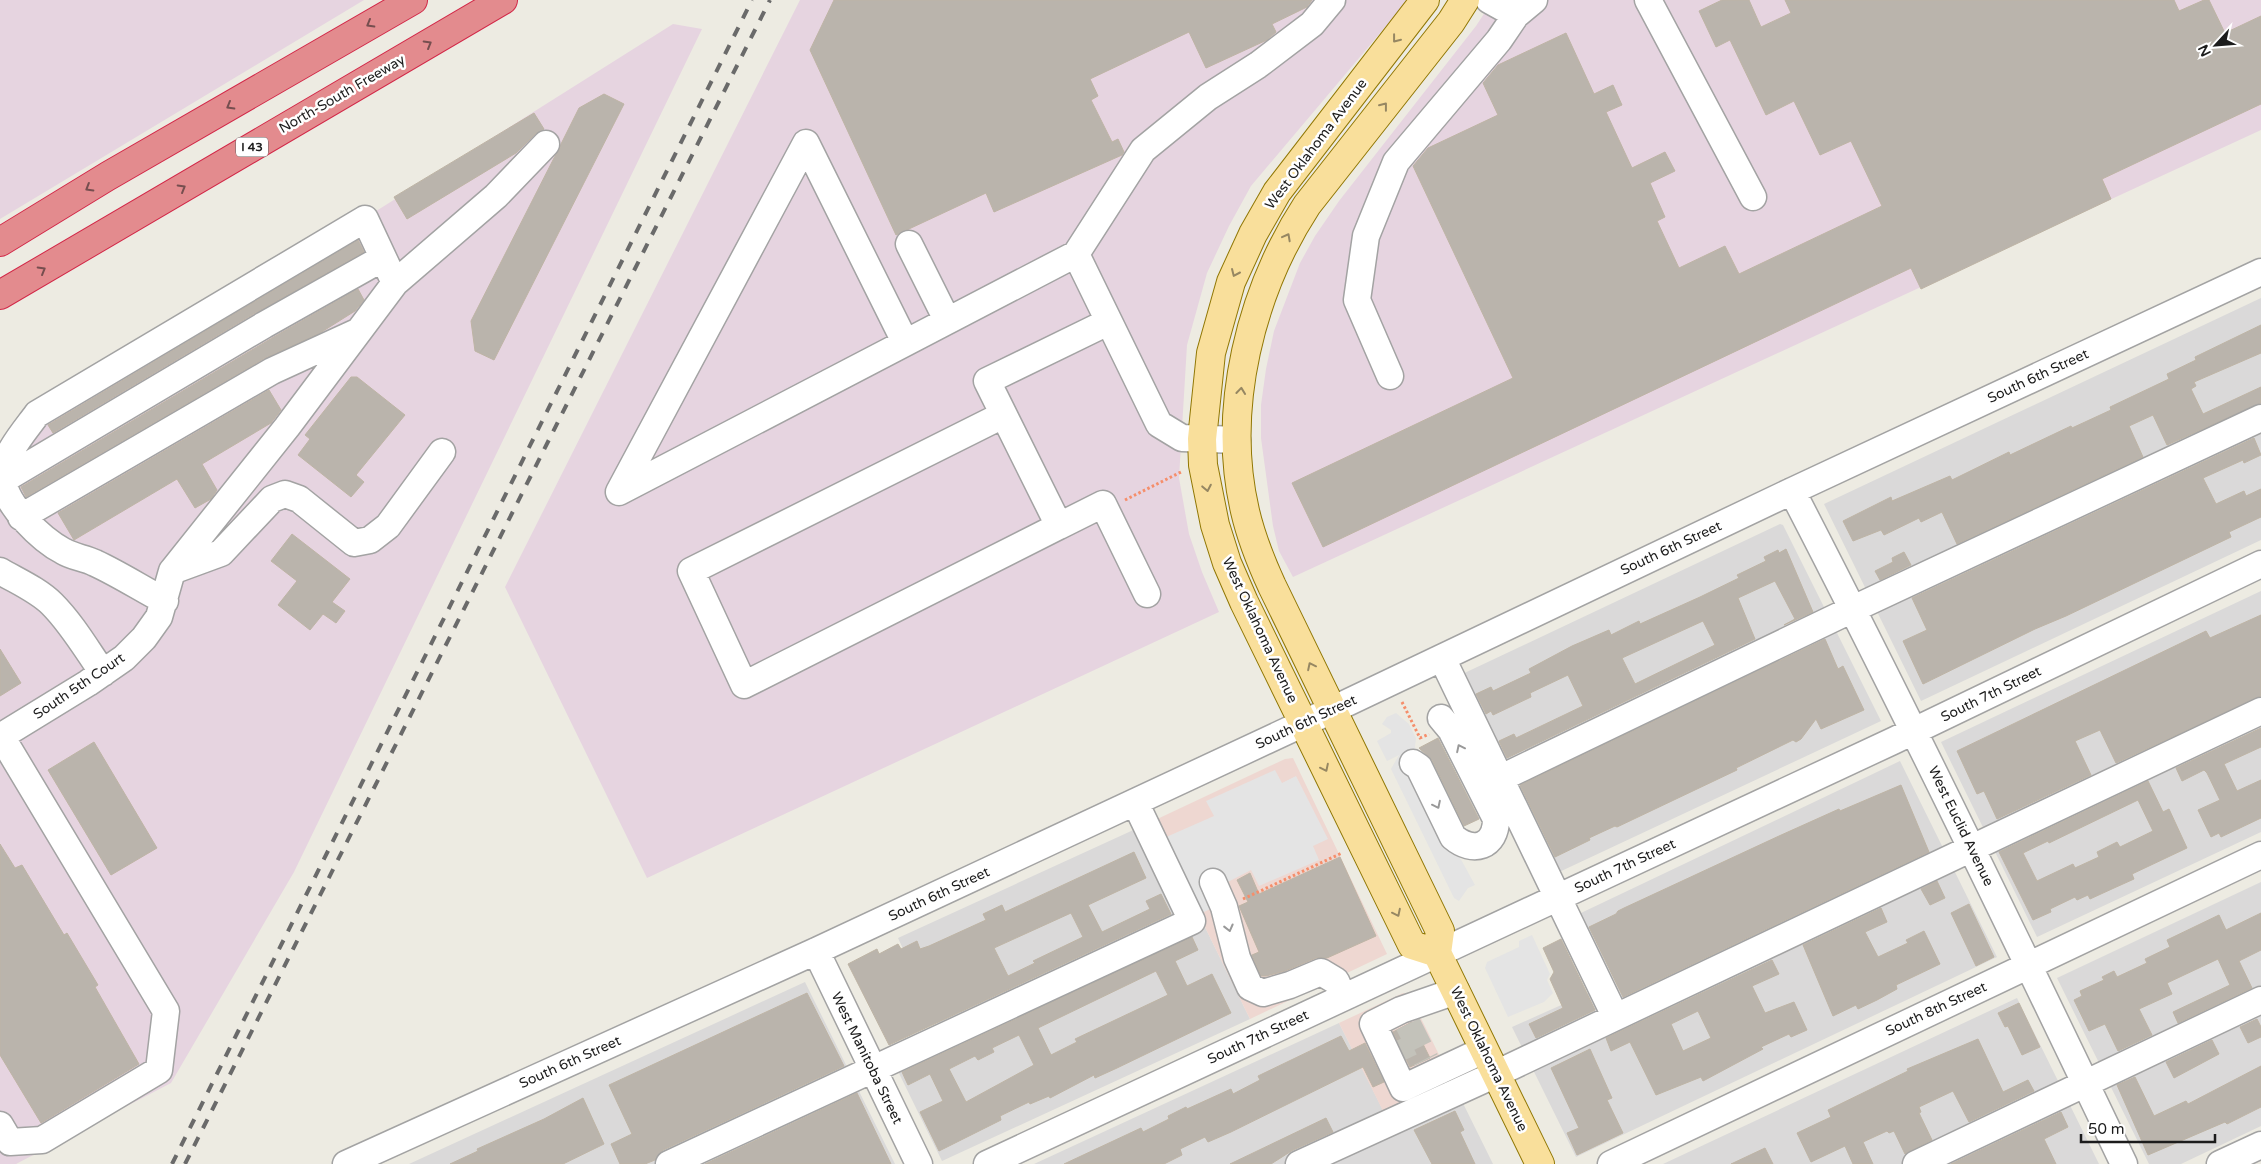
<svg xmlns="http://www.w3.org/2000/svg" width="2261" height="1164" font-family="'Varela Round',sans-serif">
<rect width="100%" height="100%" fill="#edebe2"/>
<!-- residential -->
<path fill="#dad9d9" d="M2261,298V540L1921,701L1824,504Z
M1780,524L1783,525L1881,721L1540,881L1456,677Z
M2261,591V832L2037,937L1941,742Z
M1900,761L1997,957L1576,1157L1512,1027L1595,990L1560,923Z
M1153,821L1250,1019L942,1161L890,1055L941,1030L898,938Z
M2261,882V1126L2181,1164H2149L2057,978Z
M805,982L895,1164H409Z
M2017,998L2099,1164H1663Z
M1339,1023L1385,1114L1453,1083L1493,1164H1034Z"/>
<!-- commercial -->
<path fill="#eed7d1" d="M1293,758L1387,954L1250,1019L1153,821L1285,759Z
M1403,993L1409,994L1453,1083L1385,1115L1339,1023Z"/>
<!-- industrial -->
<path fill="#e6d4e0" d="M0,0H364L0,219Z
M800,0H1408L1251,186L1229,226L1207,273L1187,345L1179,478L1189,534L1202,572L1219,612L647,878L505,587Z
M1493,0H2261V130L1293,577L1279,551L1273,526L1261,438V405L1266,369L1274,331L1300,263L1315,236L1339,201L1476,26Z
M673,24L702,29L294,872L171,1083L16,1164H0V448Z"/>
<!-- parking -->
<path fill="#e4e4e4" d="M1396,713L1409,724L1416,738L1415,747L1452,843L1475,885L1468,888L1459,901L1454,898L1391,769L1399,755L1387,761L1377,741L1391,733V730L1382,724L1387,717Z
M1275,770L1282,783L1296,776L1328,839L1313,846L1319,860L1259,886L1251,870L1226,883L1233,898L1202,913L1164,838L1214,816L1206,801Z
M1532,935L1550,974L1547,980L1553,993L1544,1002L1508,1017L1485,968L1487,962L1519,947V941Z"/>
<!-- building -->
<path fill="#bab4ac" stroke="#beb4a5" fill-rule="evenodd" d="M834,0H1312L1307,7L1272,24L1276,32L1267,40L1206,68L1189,32L1090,79L1098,96L1091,100L1112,142L1118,139L1124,152L1122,155L994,212L986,193L896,235L810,50Z
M1722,0H1749L1761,27L1791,13L1785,0H2174L2179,11L2204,0H2209L2225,33L2261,16V104L2102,179L2111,199L1921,289L1911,268L1323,547L1292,483L1513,378L1413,166L1428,148L1498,115L1483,83L1498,65L1566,33L1594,94L1613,85L1622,105L1606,112L1632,168L1665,152L1675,171L1650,183L1665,217L1657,221L1679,268L1725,246L1739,274L1882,206L1851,141L1820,155L1794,101L1766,115L1730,40L1716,47L1699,11Z
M604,94L624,104L494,360L475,351L471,321L554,158L560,148L561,144L579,108Z
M534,113L544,129L535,134L516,153L407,219L394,197Z
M358,240L364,252L257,312L53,433L48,425Z
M358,289L364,300L355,311L320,333L265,358L26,497L21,487L272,338Z
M2261,325V353L2194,382L2196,386L2191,389L2203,414L2261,387V403L2167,445L2153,415L2129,426L2143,457L1957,544L1942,512L1921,522L1919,518L1884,535L1881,530L1853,541L1843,521L1891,497L1892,501L1950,476L1952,480L2009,452L2010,455L2071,426L2072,428L2111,410L2110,407L2169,379L2167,374L2196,360L2195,357Z
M351,377H357L405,415L356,475L364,482L351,497L298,455L310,439L305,435Z
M269,390L281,410L271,423L202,464L217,490L211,499L195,508L177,479L74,540L58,513Z
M2254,438L2261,455L2244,463L2243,460L2203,478L2216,504L2244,491L2246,496L2261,489V517L2229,532L2231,537L2066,616L2035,629L1923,684L1903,641L1927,630L1912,598Z
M292,534L350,579L332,602L345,611L336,623L323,614L310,630L278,605L297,581L271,561Z
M1786,549L1813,612L1784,625L1795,619L1775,581L1738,598L1755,639L1507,758L1499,741L1514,734L1516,738L1583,706L1568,675L1530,693L1531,697L1493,715L1491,711L1486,714L1476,694L1491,687L1493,691L1531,673L1529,669L1572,646L1609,630L1611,635L1639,621L1640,624L1700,597L1739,578L1737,575L1766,561L1764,557L1778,550L1779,553ZM1703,621L1715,645L1635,684L1622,658Z
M1904,552L1911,565L1880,580L1875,571L1893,562L1892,558Z
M2261,615V696L2116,763L2100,730L2075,741L2091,775L1997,819L1984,791L1977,794L1957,751L2206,631L2210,638Z
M1825,639L1838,669L1843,666L1864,710L1821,729L1816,719L1801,739L1796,742L1793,740L1736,768L1737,770L1617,827L1615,826L1589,838L1590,840L1555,857L1520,785Z
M0,649L21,683L0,696Z
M2261,728V747L2224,764L2237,791L2261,780V818L2221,837L2219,833L2211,837L2198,810L2220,800L2207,773L2204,770L2182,781L2176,768Z
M1438,738L1479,819L1464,826L1432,760L1419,748Z
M94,742L157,848L111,875L48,770Z
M2148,781L2163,812L2169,809L2187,848L2132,874L2134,879L2114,888L2090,899L2088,895L2077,900L2075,897L2050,909L2051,912L2033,920L1999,852ZM2138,800L2153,831L2120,847L2117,842L2097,852L2099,857L2075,868L2073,864L2037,881L2023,853L2048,841L2049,843Z
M1901,785L1929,852L1623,997L1589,927L1616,914L1618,911L1624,908L1779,836L1839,809L1840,811Z
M0,844L15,868L22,865L64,935L67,933L98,985L95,987L139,1064L41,1123L0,1055Z
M1134,852L1146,878L1088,905L1102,932L1150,909L1146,901L1161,894L1171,914L889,1045L848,964L877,949L879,954L898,944L901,949L917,941L920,949L929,946L986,920L983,914L1002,905L1005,912ZM1071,913L1083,937L1033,961L1035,963L1008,976L994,948Z
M1340,857L1376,936L1327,958H1316L1285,971L1266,976H1261L1252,955L1259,952L1239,906L1248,902L1237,880L1250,873L1259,894Z
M1937,881L1945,898L1930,905L1921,889Z
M1969,904L1994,957L1976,966L1951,913Z
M1881,908L1887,922L1865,932L1878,957L1908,943L1906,940L1924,931L1940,964L1896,985L1897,989L1877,1000L1858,1009L1856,1005L1833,1016L1803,945Z
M2261,913V950L2239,961L2252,988L2178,1023L2173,1012L2230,985L2218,959L2167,983L2172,994L2139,1009L2152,1035L2118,1051L2105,1024L2089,1031L2074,1000L2082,996L2080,991L2104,980L2102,977L2114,971L2117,977L2147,963L2145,959L2170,947L2167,940L2219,915L2226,930Z
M1192,937L1198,950L1175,961L1187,986L1212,974L1231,1013L1117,1068L1095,1078L1094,1075L1050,1098L1049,1096L1030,1104L1029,1102L1000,1116L1001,1120L939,1151L920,1112L943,1101L930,1074L908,1085L902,1072ZM1156,971L1168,995L1075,1039L1077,1042L1051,1055L1038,1028ZM1019,1035L1034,1065L966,1102L949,1069L975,1056L978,1060L994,1052L992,1048Z
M1561,939L1595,1010L1536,1038L1529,1024L1563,1008L1550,979L1554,972L1543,948Z
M1772,960L1779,974L1752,986L1765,1013L1794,1002L1807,1030L1791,1037L1789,1034L1761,1047L1763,1049L1703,1081L1701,1077L1656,1095L1630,1042L1611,1051L1606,1038ZM1698,1011L1711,1038L1683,1051L1671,1024Z
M807,993L844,1066L663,1150L655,1160L645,1164H620L611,1144L632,1134L609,1085Z
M2019,1003L2040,1047L2022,1055L2008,1026L2005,1027L1998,1013Z
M2257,1019L2261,1027V1037L2248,1043L2240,1027Z
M1412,1022L1430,1058L1410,1067L1393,1032Z
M1341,1036L1349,1051L1365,1043L1384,1082L1373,1087L1363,1067L1231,1132L1208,1142L1205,1137L1180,1149L1182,1155L1164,1164H1064L1141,1128L1143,1132L1169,1119L1168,1116L1186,1107L1187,1109L1231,1089L1233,1094L1260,1080L1258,1076Z
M1978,1039L2003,1092L2028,1080L2034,1091L1969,1122L1953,1091L1919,1107L1921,1112L1919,1113L1932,1140L1905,1154L1894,1131L1889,1133L1887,1131L1863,1142L1873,1164H1853L1845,1146L1811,1162L1797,1133L1831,1117L1828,1110L1908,1071L1907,1069Z
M2212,1040L2219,1054L2174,1078L2166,1062Z
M1590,1049L1612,1098L1607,1100L1623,1133L1577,1155L1567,1133L1579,1128L1551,1068Z
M2261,1066V1107L2227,1124L2225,1122L2148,1155L2117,1085L2135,1077L2154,1116L2186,1101L2188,1104Z
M857,1093L891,1164H705Z
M583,1098L604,1144L563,1164H450L478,1151L477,1149L544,1119Z
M1455,1111L1464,1130L1460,1132L1475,1164H1432L1414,1130Z
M2061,1112L2068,1127L2044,1139L2056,1164H1951Z
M1326,1118L1333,1132L1293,1150L1271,1164H1230Z
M1765,1148L1773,1164H1731Z"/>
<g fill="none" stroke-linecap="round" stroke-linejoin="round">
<!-- minor-tunnel -->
<path stroke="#c3c2ba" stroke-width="26" stroke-dasharray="26 13" stroke-linecap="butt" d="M1408,1024L1426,1060
M1396,1041L1405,1060"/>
<!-- minor casing -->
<g stroke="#a3a3a3" stroke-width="29">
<path id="minor" d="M1489,0L1516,15L1534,0
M1648,0L1753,197
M909,244L947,320
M395,283L496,196L546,144
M1108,322L987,381L1059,526L1103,504L1147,594
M905,342L806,143L619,492L1076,254
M1390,376L1357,300L1366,236L1396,162L1499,40L1516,15
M1003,415L691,571L744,685L1059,526
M1237,440L1182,438L1159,424L1076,254L1143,150L1208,97L1258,65L1312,24L1332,0
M3,480L264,325L383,258
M1792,491C1907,713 2016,938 2124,1164
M21,517L272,371L357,332
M0,571C17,581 38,590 52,604C72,624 87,650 103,673
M172,571L221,553L272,499L285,494L299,499L354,543L370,540L388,526L442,452
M1442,658L1615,1016
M0,737L88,683L124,658L144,638L159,617L172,571L287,427L395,283L365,219L37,414C24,432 1,457 3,480C6,506 42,540 63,551C73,557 85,558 95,563C119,574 142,589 165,601
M1413,763L1419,767L1453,837C1473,854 1496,847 1496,819L1451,730L1441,718
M1501,778L1853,609L2261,418
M1213,882L1224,907L1237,958L1250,987L1263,993L1290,985L1321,972L1336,981L1343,997
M816,951L919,1164
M1456,991L1401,1010L1373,1024L1403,1088L1484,1050
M0,1125L10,1142L42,1140L159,1070L166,1011L1,736
M346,1164L816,951L1332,710L1792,491L2261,272
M669,1164L1192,921L1135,802
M987,1164L1893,741L2261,564
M1299,1164L1483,1080L2261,711
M1611,1164L2261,855
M1916,1164L2261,1000
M2220,1164L2261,1145"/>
</g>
<!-- major casing -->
<g stroke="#907704" stroke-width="30">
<path id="major" d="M1425,0L1277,192L1253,234L1231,282L1211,353L1202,439L1203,465L1215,525L1227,563L1244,602L1412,945L1437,953
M1465,0L1451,22L1307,205C1251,291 1221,408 1245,511C1251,537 1261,562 1272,586L1440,931L1437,953L1540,1164"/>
</g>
<!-- highway casing -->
<g stroke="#d22848" stroke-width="30">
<path id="highway" d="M0,242L108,176L413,0
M0,295L503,0"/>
</g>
<!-- path -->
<path stroke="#f58e6b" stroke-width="3" stroke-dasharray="2.5 2.5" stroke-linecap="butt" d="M1125,500L1181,472
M1402,702L1420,738L1429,734
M1243,899L1342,853"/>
<!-- minor -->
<use href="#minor" stroke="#fff" stroke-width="26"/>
<!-- major -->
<use href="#major" stroke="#f9df9b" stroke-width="28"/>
<!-- highway -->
<use href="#highway" stroke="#e38b8e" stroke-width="28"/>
<!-- rail -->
<path stroke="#6a6a6a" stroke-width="4" stroke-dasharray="10 10" stroke-linecap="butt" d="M172,1164L752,0
M185,1164L770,0"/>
</g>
<!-- one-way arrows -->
<defs><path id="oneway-chevron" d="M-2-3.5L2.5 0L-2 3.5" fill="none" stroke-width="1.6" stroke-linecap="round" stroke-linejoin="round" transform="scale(1.25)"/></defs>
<g stroke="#764e4f">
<use href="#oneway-chevron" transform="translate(370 24) rotate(150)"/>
<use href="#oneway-chevron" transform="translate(428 44) rotate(-30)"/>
<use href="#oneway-chevron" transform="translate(230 106) rotate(150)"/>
<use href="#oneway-chevron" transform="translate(89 188) rotate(149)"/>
<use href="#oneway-chevron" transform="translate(182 188) rotate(-30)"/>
<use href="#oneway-chevron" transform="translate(42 270) rotate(-30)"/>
</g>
<g stroke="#968762">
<use href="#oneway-chevron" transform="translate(1396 39) rotate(128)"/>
<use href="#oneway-chevron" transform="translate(1384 106) rotate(-52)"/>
<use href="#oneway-chevron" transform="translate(1287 237) rotate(-62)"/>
<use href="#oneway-chevron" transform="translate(1235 273) rotate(114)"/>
<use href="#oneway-chevron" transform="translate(1241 391) rotate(-84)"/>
<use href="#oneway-chevron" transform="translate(1207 488) rotate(79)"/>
<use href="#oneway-chevron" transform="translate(1311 666) rotate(-116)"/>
<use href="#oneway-chevron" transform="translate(1325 768) rotate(64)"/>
<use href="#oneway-chevron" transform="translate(1397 913) rotate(64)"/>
</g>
<g stroke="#999">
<use href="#oneway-chevron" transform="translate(1460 748) rotate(-116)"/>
<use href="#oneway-chevron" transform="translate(1437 805) rotate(64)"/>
<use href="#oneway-chevron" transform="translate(1229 928) rotate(76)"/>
</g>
<g text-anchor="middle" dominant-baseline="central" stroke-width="5" stroke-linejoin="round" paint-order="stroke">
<!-- shield labels -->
<rect fill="#fff" stroke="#606060" stroke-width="1" x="236" y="137.5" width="32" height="19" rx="4"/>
<g font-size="12" font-weight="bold" fill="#1c1c1c">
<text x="252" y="147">I 43</text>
</g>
<!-- street labels -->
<g font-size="14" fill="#1c1c1c" stroke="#fff">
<text transform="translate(342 94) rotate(-30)">North-South Freeway</text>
<text transform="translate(1316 144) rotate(-53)">West Oklahoma Avenue</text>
<text transform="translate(2038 376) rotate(-25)">South 6th Street</text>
<text transform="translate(1671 548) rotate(-25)">South 6th Street</text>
<text transform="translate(1260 630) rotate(65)">West Oklahoma Avenue</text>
<text transform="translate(79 686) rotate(-34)">South 5th Court</text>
<text transform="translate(1991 694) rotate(-26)">South 7th Street</text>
<text transform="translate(1306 722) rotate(-25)">South 6th Street</text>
<text transform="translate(1961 826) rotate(64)">West Euclid Avenue</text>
<text transform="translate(1625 866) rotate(-25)">South 7th Street</text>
<text transform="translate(939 894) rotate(-25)">South 6th Street</text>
<text transform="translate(1936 1009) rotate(-25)">South 8th Street</text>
<text transform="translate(1258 1037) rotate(-25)">South 7th Street</text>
<text transform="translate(867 1058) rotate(64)">West Manitoba Street</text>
<text transform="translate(1489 1059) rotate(64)">West Oklahoma Avenue</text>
<text transform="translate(570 1062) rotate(-24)">South 6th Street</text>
</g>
</g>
<!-- north arrow -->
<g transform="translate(2216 45) rotate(244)" stroke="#ffffff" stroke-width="4" paint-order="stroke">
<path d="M0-4L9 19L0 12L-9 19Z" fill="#1c1c1c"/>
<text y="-8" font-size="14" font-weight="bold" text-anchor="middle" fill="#1c1c1c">N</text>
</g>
<!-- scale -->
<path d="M2081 1134v8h134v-8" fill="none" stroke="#1c1c1c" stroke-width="2.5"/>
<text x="2088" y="1134" font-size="15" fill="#1c1c1c" stroke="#ffffff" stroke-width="4" paint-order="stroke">50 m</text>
</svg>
